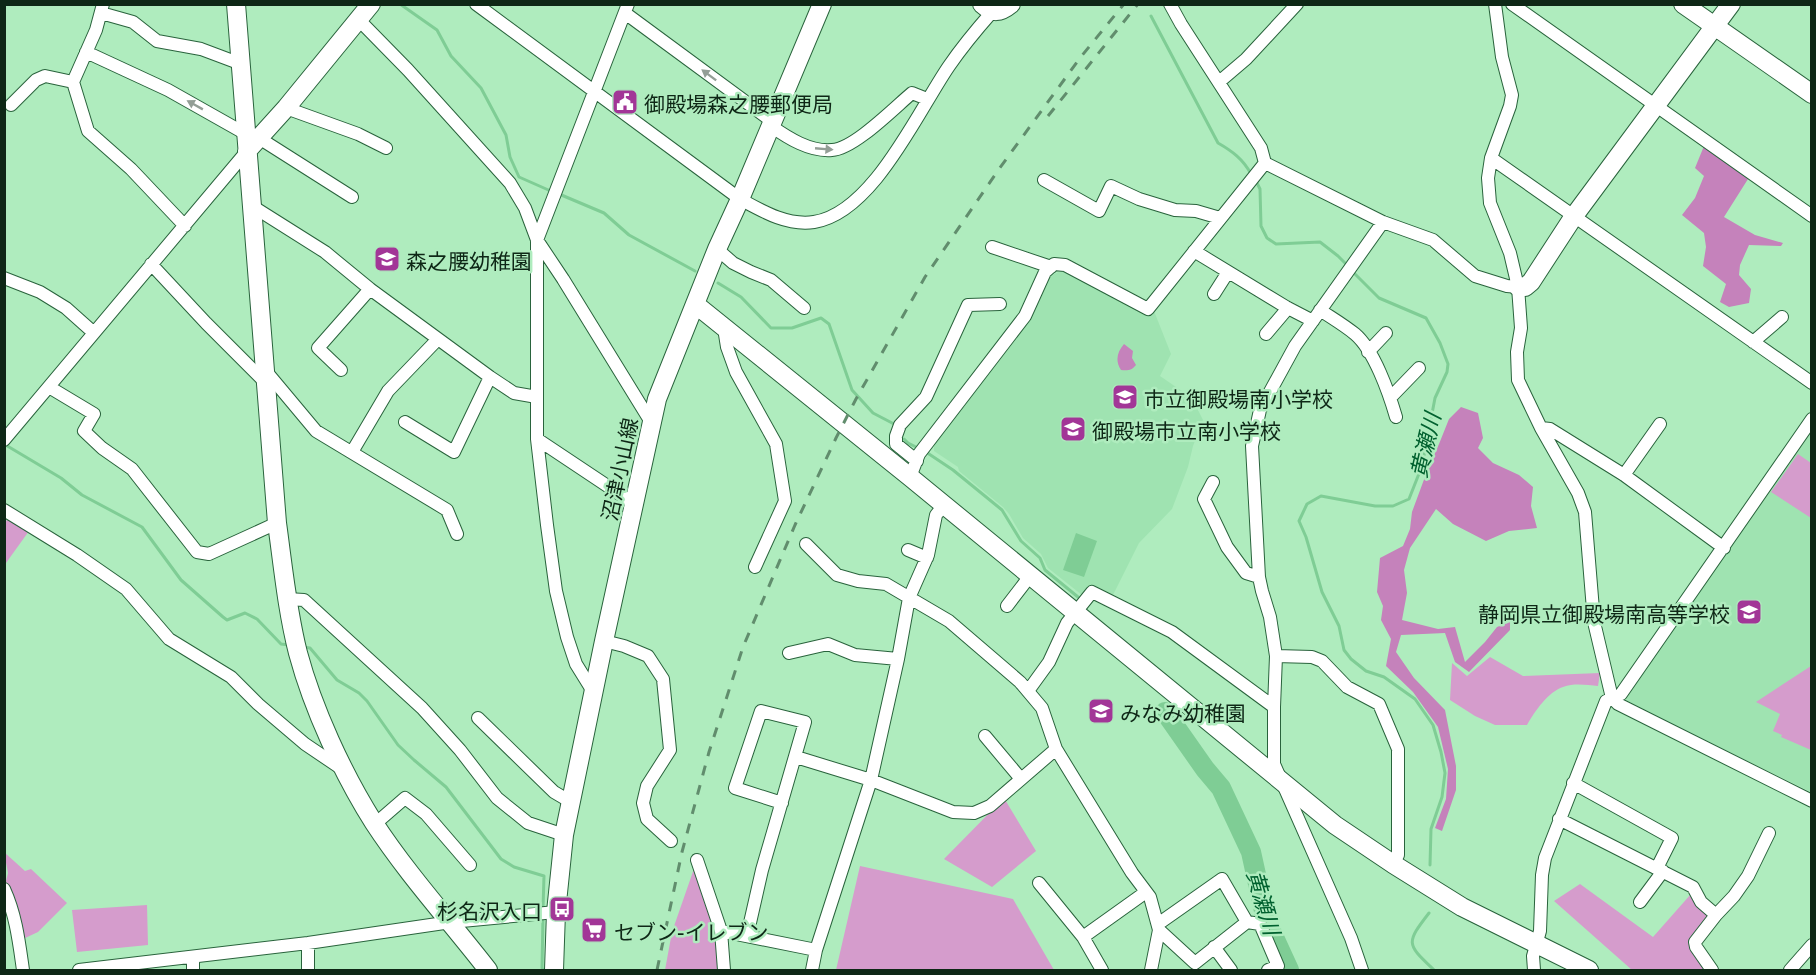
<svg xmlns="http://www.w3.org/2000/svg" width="1816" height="975" font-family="Literata,'Noto Sans JP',serif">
<rect width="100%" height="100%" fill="#afecbe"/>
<!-- built -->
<path fill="#9fe3b1" d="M1061,271L1068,272L1154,311L1171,354L1160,376L1192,398L1203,420L1193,446L1188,467L1172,509L1139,543L1112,597L1091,586L1082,595L1048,568L1041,554L1023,538L1009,514L1003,507L959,471L958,467L934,451V444L1014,342L1026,324L1049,278L1052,275Z
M1811,433V792L1623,700Z"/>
<!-- green -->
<path fill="#d59ccc" d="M1798,454L1811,463V518L1771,492Z
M9,517L29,531L6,563L5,562V523Z
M1490,657L1523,676L1600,673L1598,686C1587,685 1574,683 1563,687C1548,692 1535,711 1527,725H1495L1475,716L1450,700L1452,663L1467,676Z
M1811,666V750L1781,737L1782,735L1773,731L1780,714L1756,702Z
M1004,798L1036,851L992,887L944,859Z
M4,852L25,871L31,869L67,903L38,932L23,939L6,881L8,873Z
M697,860L717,928L721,970H665L672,932Z
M860,866L1013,899L1054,970H836Z
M1580,884L1653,937L1691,894L1710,918L1696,947L1710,970H1632L1554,901Z
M147,905L148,945L77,952L72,910Z"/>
<!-- forest -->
<path fill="#c582bb" d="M1704,146L1748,179L1724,217L1755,235L1783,243L1781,246L1749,245L1740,265L1739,275L1751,289L1749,303L1729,307L1720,302L1726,284L1703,266L1706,247L1704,233L1682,215L1695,198L1704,176L1695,168Z
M1124,344L1133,351L1132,358L1136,365C1132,370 1128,371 1121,370C1115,361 1117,352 1124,344Z
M1461,407L1478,413L1483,438L1478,448L1493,463L1519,475L1533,487L1531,506L1537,528L1509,531L1486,541L1453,524L1436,509L1410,548L1404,570L1407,593L1402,620L1438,629L1455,627L1465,662L1485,642L1497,627L1510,622V630L1469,672L1455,662L1445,633L1401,635L1396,652L1414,678L1445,710L1456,766V790L1442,831L1435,828L1446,799L1448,769L1438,727L1413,692L1386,666L1391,639L1381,620L1383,606L1377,592L1380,558L1403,546L1410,529L1412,512L1429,466L1439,444L1449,419Z"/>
<!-- water -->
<path fill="#7fcd95" d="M1076,533L1097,541L1084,577L1063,570Z"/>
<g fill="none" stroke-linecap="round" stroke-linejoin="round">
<!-- stream -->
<path stroke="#7fcd95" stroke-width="3" d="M400,4L437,30L451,56L481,88L506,135L510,157L519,177L553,192
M1151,16L1218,143C1232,151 1243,159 1251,174
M1255,179L1260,189L1261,226L1267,238L1276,244L1320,242L1338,256L1348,266
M559,194L604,213L629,235L695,271
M1352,271L1379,298L1426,318L1440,343L1448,364L1447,372L1435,398L1422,466L1409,499L1393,506H1375L1321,496L1307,504L1299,521L1306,537L1322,592L1339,626L1344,650L1351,659L1366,671L1384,677L1415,699L1433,725L1441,752L1445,773L1442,797L1431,829L1430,865
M718,283L741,297L771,328H792L821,318L829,324L852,390L873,413L894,424
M904,439L908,443L920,449
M4,444L61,478L82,495L142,527L181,580L223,617L227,620L245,613L257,619L281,644L289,645
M926,452L953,470L1002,510L1021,541L1040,558L1045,570L1078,597
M302,647L310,648L337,680L359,693L367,701L398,745L414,760L446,787L501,859L514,867L544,876L543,909
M1429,913C1405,944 1407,944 1434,970
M543,916L542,968L544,970"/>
<!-- river -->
<path stroke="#7fcd95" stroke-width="20" d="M1165,712L1205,769L1221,788L1251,852L1266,920L1289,970"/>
<!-- street casing -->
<g stroke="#29633c" stroke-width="14">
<path id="street" d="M103,4L96,30L73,82L88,131L131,169L185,226
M476,4L740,199C762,211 787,226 814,222C873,213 918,111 949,66C962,47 977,29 992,12
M1170,4L1181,24L1261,148L1265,163L1383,222L1433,240L1475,276L1507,286L1518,287L1521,328L1517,352L1518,380L1541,428L1578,493L1585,512L1594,622L1612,698L1618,704L1812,801
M1495,4L1502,57L1512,95L1510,106L1491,158L1488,178L1490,203L1510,253L1518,287
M1512,4L1812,216
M101,13L133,22L157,41L201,49L241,64
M625,13L773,122
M359,20L408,70L510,183L525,208L537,240L563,279L651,422
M86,52L168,90L246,134
M1219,82L1246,59L1297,4
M11,105L36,80L45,76L73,82
M286,108L358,134L386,148
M771,126C788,138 810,152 832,150C854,149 894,108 912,93L927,99
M259,138L352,197
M1491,158L1812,383
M1044,180L1099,211L1111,186L1139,199L1175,210L1196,211L1220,218
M252,206L325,252L370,289L490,377L514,393L537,397
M992,247L1051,267
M717,249L733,263L751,272L771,280L804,308
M1194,251L1286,307L1313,321
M151,264L206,323L266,383
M4,278L40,292L66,308L94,333
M1214,294L1228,272
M1320,310C1332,318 1344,325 1355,334C1374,350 1389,393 1396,417
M724,328L727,347L736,372L776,444L785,501L755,567
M1266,334L1288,308
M1753,342L1782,317
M1368,352L1386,333
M265,370L316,431L447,510L457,534
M341,370L318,348L370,289
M49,387L94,414L84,431L102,448L132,469L197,552L209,554L277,523
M1390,398L1419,368
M405,422L454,452L490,377
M1541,428L1550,429L1624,475L1724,548
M537,439L633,503
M4,440L247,151
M352,452L388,391L438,339
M917,461L896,444V436L900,425L926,397L968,305L1000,304
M1624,475L1660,424
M910,477L919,454L1025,316L1045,272L1054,264L1065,265L1148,309L1265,163
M1213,482L1204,499L1227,547L1246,573L1259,577
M4,510L77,555L126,589L169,639L231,677L258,704L305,744L342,769
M806,544L837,575L858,581L886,584L949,621L1020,682L1042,708L1056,749L1132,873L1150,897L1159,930L1151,970
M908,550L927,558
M287,599L304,600L422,708L460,750L497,798L528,823L564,835
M1007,606L1030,576
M604,641L624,646L648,656L663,679L670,750L647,786L643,803L647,819L671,841
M789,653L828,644L855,655L898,659
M1276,656L1312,657L1322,661L1347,687L1379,704L1398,749V855L1393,864
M1028,691L1049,662L1067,623L1092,592L1172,632L1274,707
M594,693L576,664L567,637L556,591L547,525L537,439V240L628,4
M478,718L554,792L571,802
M985,736L1021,779
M796,757L871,780L953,812L974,813L990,806L1056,749
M1573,783L1672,838L1657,868
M1559,819L1693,887L1701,902L1716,915
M375,824L405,798L426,814L470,865
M697,860L721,931L724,970
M1039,883L1083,937L1102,970
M4,889C16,915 19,942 23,970
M1640,902L1663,871
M1158,924L1222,879L1247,922L1260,924L1278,966L1268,970
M1159,930L1195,963L1247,922
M721,931L816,950
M747,936L762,870L805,722L761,711L735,788L782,803
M1083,937L1146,892
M308,943V970
M1214,947L1231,970
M193,957V970
M79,970L308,943L451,922L556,912
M812,970L816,950L871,780L898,659L909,598L928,555L936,515L944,505
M1362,970L1351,938L1274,764V707L1276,656L1270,617L1262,591L1259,577L1252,446L1260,410L1295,346L1383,222
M1534,970L1533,956L1540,931L1542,875L1545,858L1606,701L1621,694L1812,419
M1712,970L1696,947L1695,942L1716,915L1734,896L1748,876L1769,833
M1790,970L1812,945"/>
</g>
<!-- secondary casing -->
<g stroke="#29633c" stroke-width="20">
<path id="secondary" d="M236,4L277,523C283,566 287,610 298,653C313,709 343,774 374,823C408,875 450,921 488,970
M982,4C993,14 1000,13 1011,4
M1683,4L1812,94
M247,151L286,108L371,4
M1518,287H1525L1531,282L1574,216L1731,4
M695,304L910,477L1335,825L1393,864L1462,907L1589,970
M554,970L556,912L564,835L604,641L657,399L717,249L740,199L822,4"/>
</g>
<!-- street -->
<use href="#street" stroke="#fff" stroke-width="12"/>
<!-- secondary -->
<use href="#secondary" stroke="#fff" stroke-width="18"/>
<!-- rail -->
<path stroke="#618d6d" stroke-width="3" stroke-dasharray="10 10" stroke-linecap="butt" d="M1048,116L1138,4
M657,970L682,852L709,752L743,647L795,525L836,438L856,399L925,277L999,169L1080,58L1124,4"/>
</g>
<!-- one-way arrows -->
<defs><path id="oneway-solid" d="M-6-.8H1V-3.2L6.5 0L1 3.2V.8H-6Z" transform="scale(1.5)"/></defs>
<g fill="#939e96">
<use href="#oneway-solid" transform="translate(709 75) rotate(-143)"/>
<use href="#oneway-solid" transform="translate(195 105) rotate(-151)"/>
<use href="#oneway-solid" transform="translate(824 149) rotate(5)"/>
</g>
<!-- icons -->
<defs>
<g id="civic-square" transform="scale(1.35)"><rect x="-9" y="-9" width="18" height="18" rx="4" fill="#a23697" stroke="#afecbe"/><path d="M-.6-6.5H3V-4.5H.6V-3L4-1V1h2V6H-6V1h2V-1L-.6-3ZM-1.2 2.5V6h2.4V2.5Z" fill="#fff"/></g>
<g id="school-square" transform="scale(1.35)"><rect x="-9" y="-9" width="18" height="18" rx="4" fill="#a23697" stroke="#afecbe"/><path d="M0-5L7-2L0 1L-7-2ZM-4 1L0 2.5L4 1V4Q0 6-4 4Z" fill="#fff"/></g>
<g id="bus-square" transform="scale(1.35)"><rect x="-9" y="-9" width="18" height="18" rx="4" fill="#a23697" stroke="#afecbe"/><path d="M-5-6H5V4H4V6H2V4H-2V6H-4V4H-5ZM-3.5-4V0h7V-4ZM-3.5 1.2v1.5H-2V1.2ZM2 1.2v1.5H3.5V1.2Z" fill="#fff"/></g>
<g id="supermarket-square" transform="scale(1.35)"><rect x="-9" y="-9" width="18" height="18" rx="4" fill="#a23697" stroke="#afecbe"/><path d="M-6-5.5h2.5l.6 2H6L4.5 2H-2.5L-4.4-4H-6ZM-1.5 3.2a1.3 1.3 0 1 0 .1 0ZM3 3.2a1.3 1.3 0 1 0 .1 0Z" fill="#fff"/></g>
</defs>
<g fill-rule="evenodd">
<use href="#civic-square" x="625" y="102"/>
<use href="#school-square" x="387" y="259"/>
<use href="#school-square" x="1125" y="397"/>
<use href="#school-square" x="1073" y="429"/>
<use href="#school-square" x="1749" y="612"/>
<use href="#school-square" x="1101" y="711"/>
<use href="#bus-square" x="562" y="909"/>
<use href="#supermarket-square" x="594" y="930"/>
</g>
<g text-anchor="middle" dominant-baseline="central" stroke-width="5" stroke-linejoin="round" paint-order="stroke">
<!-- poi labels -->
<g font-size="21" fill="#0e2716" stroke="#afecbe" text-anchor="start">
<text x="644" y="102">御殿場森之腰郵便局</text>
<text x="406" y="259">森之腰幼稚園</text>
<text x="1144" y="397">市立御殿場南小学校</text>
<text x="1092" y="429">御殿場市立南小学校</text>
<text x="1730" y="612" text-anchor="end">静岡県立御殿場南高等学校</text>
<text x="1120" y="711">みなみ幼稚園</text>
<text x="542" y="909" text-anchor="end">杉名沢入口</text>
<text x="614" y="930">セブン-イレブン</text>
</g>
<!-- street labels -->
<g font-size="21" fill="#0e2716" stroke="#afecbe">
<text transform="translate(618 469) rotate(-78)">沼津小山線</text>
</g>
<!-- water labels -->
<g font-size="22" font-style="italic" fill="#01612f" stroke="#afecbe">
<text transform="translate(1424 445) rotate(-77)">黄瀬川</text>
<text transform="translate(1265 902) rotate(74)">黄瀬川</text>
</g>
</g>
<!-- border -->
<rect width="1816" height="975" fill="none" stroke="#0e2716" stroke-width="12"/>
</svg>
